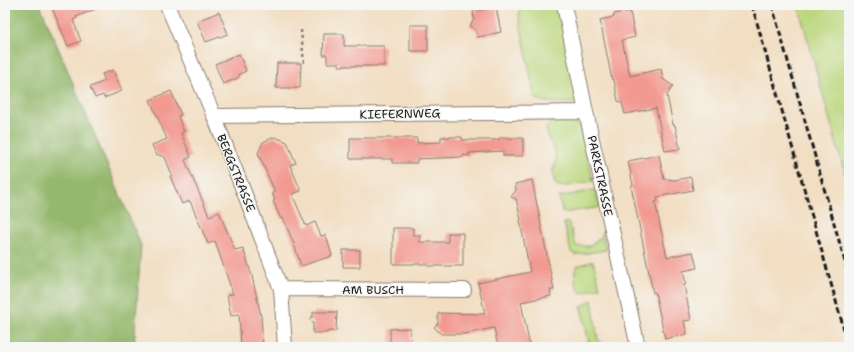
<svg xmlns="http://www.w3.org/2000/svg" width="854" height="352" font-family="'Shantell Sans',sans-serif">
<rect width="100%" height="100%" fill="#f6f6f2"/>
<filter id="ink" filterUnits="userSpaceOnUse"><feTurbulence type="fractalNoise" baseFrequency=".025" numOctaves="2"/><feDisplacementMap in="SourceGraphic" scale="8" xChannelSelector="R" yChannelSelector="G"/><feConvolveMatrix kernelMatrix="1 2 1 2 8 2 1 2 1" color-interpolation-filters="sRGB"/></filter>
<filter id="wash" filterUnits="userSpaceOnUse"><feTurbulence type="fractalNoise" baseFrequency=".012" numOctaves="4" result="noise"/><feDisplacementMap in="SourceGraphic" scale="16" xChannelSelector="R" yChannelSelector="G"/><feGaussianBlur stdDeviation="0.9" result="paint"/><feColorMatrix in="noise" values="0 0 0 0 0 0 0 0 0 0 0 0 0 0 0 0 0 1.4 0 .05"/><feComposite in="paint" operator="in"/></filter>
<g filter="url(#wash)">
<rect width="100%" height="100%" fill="#f2dec2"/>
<!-- green -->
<path fill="#bbd77d" stroke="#6c7a4c" d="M520,5H559L579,103L545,102L535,98L519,17Z
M798,5H849V189Z
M580,120L593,181L567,186H557L554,181L553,170L556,160L555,150L549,140L546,129L550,122Z
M595,190L600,207L563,213L559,197Z
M564,223H569L576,246H590L600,238L602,232L606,250L575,255L571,252Z
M593,261L600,287L581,293C575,285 572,275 577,266Z
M592,300L598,340L606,347H590L581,307Z"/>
<!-- forest -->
<path fill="#94b86c" stroke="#586a44" d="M5,5H40L141,245L134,347H5Z"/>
<g id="blocks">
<!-- building -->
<path fill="#f29990" d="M51,5H105L76,17L77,18L73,20L81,41L68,46Z
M496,7L501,32L478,37L476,30L470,26L474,19L473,12Z
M630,11L635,37L622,40L630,76L661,69L663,79L673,86L667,95L673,125H675L680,149L665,151L656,108L625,114L622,103L618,101L614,80H612L600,20L614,17V14Z
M219,12L228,34L206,42L197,21Z
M410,25H428V51H410Z
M324,34H344V46H384V66H339V63H327V55H323Z
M239,54L246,71L240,74L238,78L223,84L215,64Z
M277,63H301L300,88H276Z
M113,70L122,91L104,98L103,95L95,98L90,87L105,81L102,74Z
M171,91L181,115L178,116L184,132L181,133L191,157L185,160L209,216L219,212L235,250L243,248L252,276L261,316L263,347H241L239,314L231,316L227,295L233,294L215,241L208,244L190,201L182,204L170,176L172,175L165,157L156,154L152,145L167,139L150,100Z
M275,137L287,142L296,163L290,165L301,191L292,194L306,226L315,222L321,236L326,235L332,256L301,266L294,244L283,218L281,219L273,201L275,200L272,193L275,192L258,153L263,142Z
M441,137H462V140H499V138H523V156H503V151L469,153V156L463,155V157L417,159V163H392V159H350V138H417V143L441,142Z
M659,155L664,179L675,180L691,177L693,190L657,197L658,201L655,202L667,257L693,252L697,268L683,271L686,284L684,285L691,320L684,321L687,334L665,339L655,292L653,293L634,200L631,186L633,185L628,161Z
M532,180L554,290H550L551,296L521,302L530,347H498L494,328L464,334H441L434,327L438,323V313L485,314L478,283L530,272L520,221L521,220L516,199L511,197L516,190L515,184Z
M393,228H413V235H420V242H448V233H463V266H427V264H393Z
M343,250H360V267H343Z
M313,312H337L336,331H329L326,333H313V322L309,319L313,316Z
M410,328L411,347H390V329Z"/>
</g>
</g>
<g filter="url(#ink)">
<use href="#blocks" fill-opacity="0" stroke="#877d6f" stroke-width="1"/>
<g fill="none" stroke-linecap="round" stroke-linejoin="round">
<!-- street casing -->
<g stroke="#877d6f" stroke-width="16">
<path id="street" d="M167,5L214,116L249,205L281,289L285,347
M564,5L586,112L638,347
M214,116L586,112
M281,289L464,290"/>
</g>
<!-- path -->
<path stroke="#877d6f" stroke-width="2.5" stroke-dasharray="3 3" stroke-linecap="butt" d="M301,30L304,64"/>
<!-- street -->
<use href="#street" stroke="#fff" stroke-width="14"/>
<!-- rail -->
<path stroke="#1c1c1c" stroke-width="3" stroke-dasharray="6 3" stroke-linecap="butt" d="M752,5L849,347
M772,5L849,276"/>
</g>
</g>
<g text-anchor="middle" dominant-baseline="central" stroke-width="3" stroke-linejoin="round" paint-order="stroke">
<!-- street labels -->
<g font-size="12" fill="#1c1c1c" stroke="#f6f6f2">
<text transform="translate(400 114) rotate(-1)">KIEFERNWEG</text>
<text transform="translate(236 173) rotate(68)">BERGSTRASSE</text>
<text transform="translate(600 176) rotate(78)">PARKSTRASSE</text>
<text x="373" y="290">AM BUSCH</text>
</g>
</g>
<!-- margin -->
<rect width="854" height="352" fill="none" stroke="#f6f6f2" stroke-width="20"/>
</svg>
